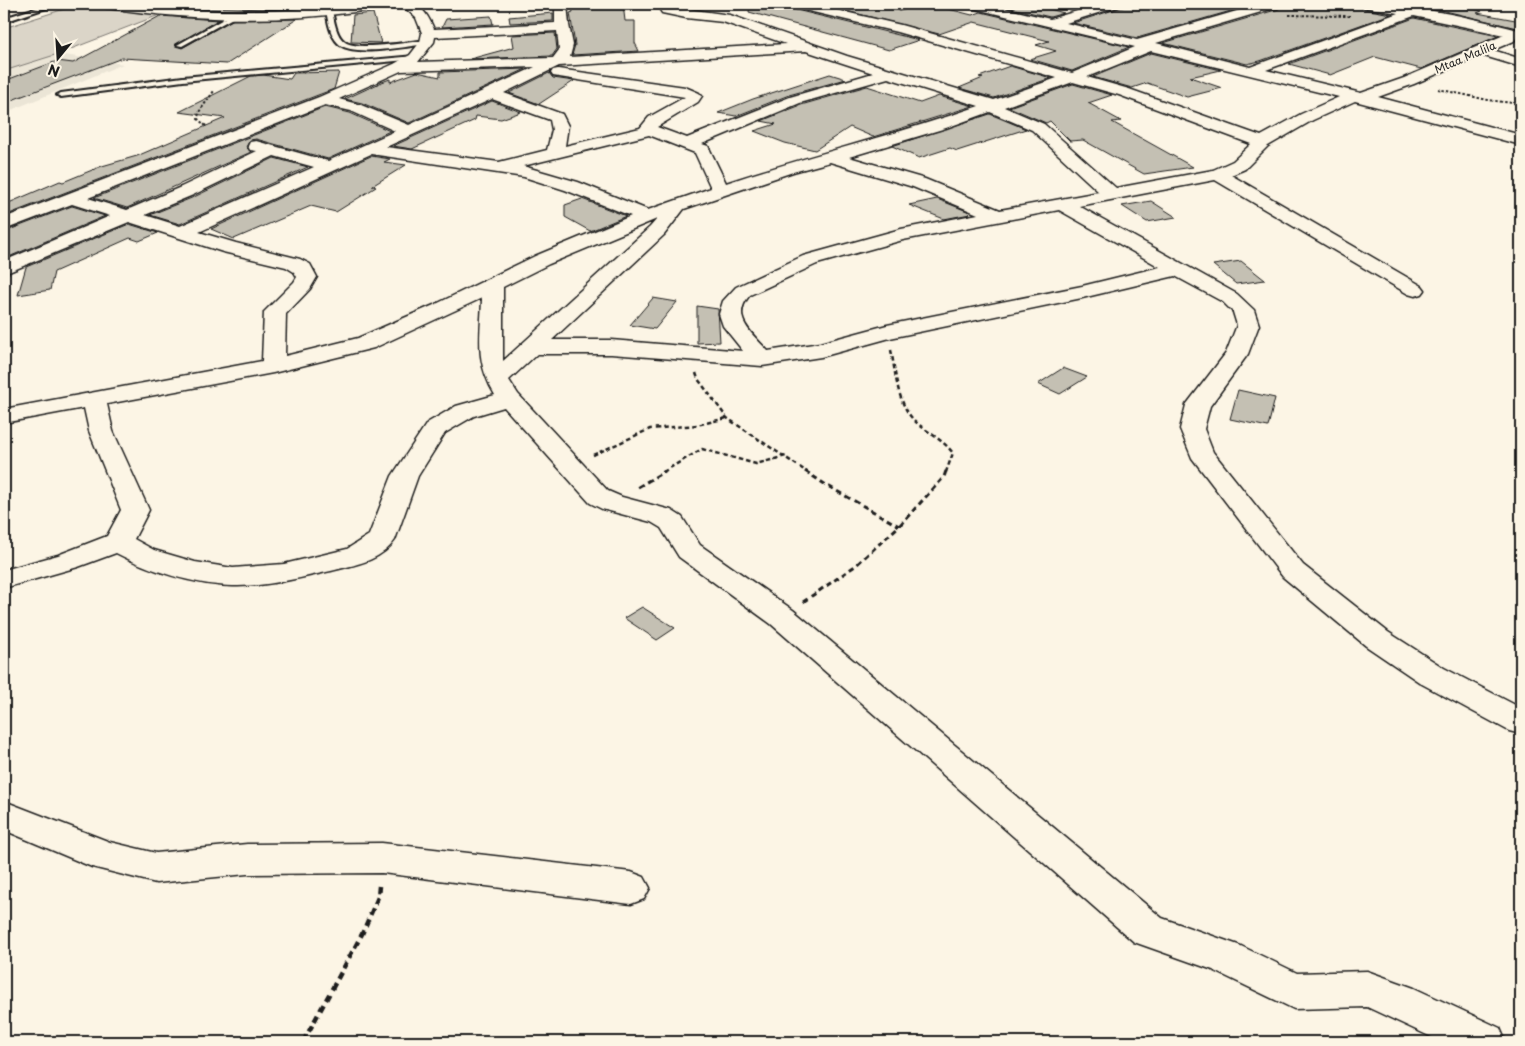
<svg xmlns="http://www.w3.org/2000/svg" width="1525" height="1046" font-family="'Playpen Sans',sans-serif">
<rect width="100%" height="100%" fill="#fcf5e5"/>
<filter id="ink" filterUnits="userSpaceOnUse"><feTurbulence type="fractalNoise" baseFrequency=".02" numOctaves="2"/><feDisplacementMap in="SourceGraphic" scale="10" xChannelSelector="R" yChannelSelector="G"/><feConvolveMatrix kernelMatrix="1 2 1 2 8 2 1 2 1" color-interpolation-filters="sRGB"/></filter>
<g filter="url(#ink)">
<!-- built -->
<path fill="#ebe5d6" d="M58,54L123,64L4,113V71Z"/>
<!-- green -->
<path fill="#dbd5c8" stroke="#7c7872" d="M77,5L159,15L58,54L4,71V28Z"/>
<!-- building -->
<path fill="#c4c0b3" stroke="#1c1c1c" d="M183,4H322L315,6L263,9L178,6Z
M571,4H623L625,21H635V43L639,51L572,55L575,45L570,13L573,12Z
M750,4H788L792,9L919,40L889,50L749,12Z
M818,4H898L899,11L929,4L972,15L981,12L1129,47L1072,71L1030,59L1056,51L1036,45L1049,41L974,22L939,34Z
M1008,4L1035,5L1064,13L1050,17L1002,6Z
M1132,4H1255L1137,38L1073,23Z
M1282,4H1360L1364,9L1391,14L1260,61L1247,64L1163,43L1279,9Z
M1393,4H1448L1482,11L1477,13L1521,21V29L1441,10Z
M373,13L381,43L351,42L353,15Z
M553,13V21L510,23L509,17Z
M160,16L218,20L175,45L182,48L232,20L297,19L227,64L122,58L4,103V81L57,61L73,63Z
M491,16L493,24L442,27L446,19Z
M1414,18L1498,36L1421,69L1375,57L1330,75L1289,64Z
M555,33L557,49L552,56L470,59L514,47L512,35Z
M1151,53L1221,70L1190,77L1222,88L1187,97L1147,83L1132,88L1093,77Z
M1010,66L1051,78L994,98L959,88L983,78L979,77Z
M526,69L409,123L362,103L345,99L382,82L390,79V82L417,72L440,77V72Z
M339,72L334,89L318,95L4,216V205L60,181L63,182L102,166L137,156L225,118L179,112L251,76L263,75L290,79L294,73Z
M549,73L553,78L574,81L539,104L509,93Z
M830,74L846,79L789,95L736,116L718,113L753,99Z
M1073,84L1112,95L1088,103L1121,121L1112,122L1193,167L1144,174L1083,140L1070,141L1050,121L1046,123L1009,107Z
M867,86L920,103L939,96L973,106L873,137L850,127L815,150L785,143L754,131L776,124L761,121L801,105Z
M492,101L521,112L501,119L476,116L475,120L412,149L393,146Z
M325,107L350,113L390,131L328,159L256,139L250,140L246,147L251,152L127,208L94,198Z
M990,114L1026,129L957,151L950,148L919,158L892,146Z
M371,156L390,159L384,162L406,165L372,186L376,187L336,212L311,206L234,239L211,229Z
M274,158L308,167L180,224L150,215L194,197Z
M582,199L626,216L590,231L565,217V205Z
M937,199L967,211L970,214L944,219L909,205Z
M1151,201L1176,217L1147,222L1122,206Z
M72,206L105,216L4,259V232Z
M129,224L158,233L139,241L130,238L54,272L50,290L18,295L26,267Z
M1241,261L1265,280L1236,284L1213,265Z
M653,298L677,302L655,329L630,325Z
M697,306L718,309L720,342L697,343Z
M1063,368L1087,377L1060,394L1038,384Z
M1238,390L1275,398L1268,427L1230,419Z
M642,607L675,628L657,640L624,618Z"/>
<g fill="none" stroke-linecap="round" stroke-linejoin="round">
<!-- service casing -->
<g stroke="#1c1c1c" stroke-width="4">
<path id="service" d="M49,4H58L4,22V18Z
M329,8L332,10C334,20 336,36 345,42C357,51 411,42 427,40L430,42L427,44C408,46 351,58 338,43C330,35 328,21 326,10Z
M236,12L239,14L238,15L182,46L177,45Z
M415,56L417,57V59L183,81L61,97L57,95L61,93L183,77Z"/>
</g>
<!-- minor casing -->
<g stroke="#1c1c1c" stroke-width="3">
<path id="minor" d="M101,4C149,4 197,12 246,11C269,11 292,10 315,8C339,6 363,2 387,4C381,11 364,10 355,12C273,23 189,20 107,8L103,7Z
M401,4C421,4 426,11 434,29L555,23V4H567L569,25L573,45L570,57L786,44L723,22L686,18L662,13L660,10L666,6L730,15L847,56L994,100L1057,78L897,32L792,7L790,4H811L901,25L1072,73L1135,47L968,7L966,4H987L1050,19L1101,4H1119L1117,7L1066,23L1137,40L1261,4H1280L1278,7L1156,43L1250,67L1398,13L1364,7L1362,4C1411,4 1470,17 1518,30L1520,33L1514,41L1493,50L1521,59V67L1481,55L1414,84L1378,97L1521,135V145L1355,101L1313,120L1268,146L1245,169L1231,175L1422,286L1425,290L1422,294L1415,296L1408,294L1215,180L1079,206L1237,294L1254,310L1259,325L1248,354L1210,406L1204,429L1213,452L1303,565L1388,632L1444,668L1521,708V734L1509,731L1422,684L1366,646L1283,577L1192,458L1180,429L1186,405L1226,353L1237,325L1233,312L1223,302L1175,276L1082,298L890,338L821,357L762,366L611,354H537L509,380L518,394L608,491L622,497L671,510L682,517L700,545L793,610L1162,918L1241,946L1297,973L1367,971L1414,988L1500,1028L1506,1042H1442L1367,1007L1294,1009L1213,970L1134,942L771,624L679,557L661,528L651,522L602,509L590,503L504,407L474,416L445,433L418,476L395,540C381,561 354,565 331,571C299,578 266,587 233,586C194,585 150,571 116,553L78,567L4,588V570L58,555L107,536L121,510L89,431L84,408L4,423V409L262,361L264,312L294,282L297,277L294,272L286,267L223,252L129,222L4,274V261L110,216L72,204L4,230V218L319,97L394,64L410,55L420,42L422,33L416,18ZM1414,16L1504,35L1404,78L1361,93L1266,70ZM557,31L559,50L553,58L418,62L434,42L435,37ZM806,51L873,73L790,97L687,138L657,127L698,102L702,96L699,93L685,87L558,69L553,70L551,73L553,76L685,97L649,117L640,128L565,146L568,126L562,114L504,93L559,66ZM1151,51L1339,97L1301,114L1261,136L1129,89L1087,77ZM535,67L409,125L361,105L339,99L401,71ZM888,78L979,106C896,135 810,155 726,183L710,150L708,146L702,144L800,103ZM1073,82L1119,95L1251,144L1233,161L1213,170L1116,188L1044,124L1004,107ZM492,99L550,120L552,130L547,150L499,162L386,147ZM325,105L351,111L395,131L328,161L256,141L250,142L248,146L250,150L257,151L181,187L127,210L88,198ZM990,112L1032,130L1099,192L1000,210L925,179L849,157L946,128ZM649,135L695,153L711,188L648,210L578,182L523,166ZM371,154L524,177L565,190L631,216L535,256L434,305L358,338L285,356L286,314L310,289L317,277L310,264L300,259L236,243L199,232ZM274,156L314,167L180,226L145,215L193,195ZM830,162L913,187L978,214L901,229L803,256L736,287L723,301L719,314L723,326L743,351L611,340H552L664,235L684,209L793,172ZM1059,210L1160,267L1082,286L887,325L820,343L768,351C752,333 730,318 750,295L817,264L903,240ZM657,219L650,227L503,361V287L549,264ZM482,298C481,337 474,360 495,395L456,406L427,423L392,476L369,535L347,549L284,564L233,568L195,562L154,550L134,539L149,510L113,431L107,404L273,373L374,348Z
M4,801L110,842L156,853L247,844L382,843L631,872L644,877L650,888L644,899L631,904L382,873L247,874L156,883L92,867L4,830Z"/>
</g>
<!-- path-far3 -->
<path stroke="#1c1c1c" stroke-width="2" stroke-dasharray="2.5 2" stroke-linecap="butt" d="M1289,15L1350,16
M1438,89L1488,100L1521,104
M206,126L198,119L199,112L214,91"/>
<!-- path-far2 -->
<path stroke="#1c1c1c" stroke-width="2.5" stroke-dasharray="4.5 3" stroke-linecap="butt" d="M891,350C896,374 897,406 917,423C929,433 943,440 953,453L946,472
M696,373L698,379L727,418L807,472
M593,455L650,429L697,425L727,418
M663,472L702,449L756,464L786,456"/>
<!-- path-far1 -->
<path stroke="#1c1c1c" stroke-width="3" stroke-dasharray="5.5 4" stroke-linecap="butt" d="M805,471L826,485L899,526
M638,487L665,471
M803,602L855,566L899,526L944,477L946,471"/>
<!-- path -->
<path stroke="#1c1c1c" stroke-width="4.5" stroke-dasharray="7 5" stroke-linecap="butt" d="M303,1042L362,934L378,897L379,886"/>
<!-- service -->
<use href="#service" fill="#fcf5e5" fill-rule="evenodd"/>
<!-- minor -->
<use href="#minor" fill="#fcf5e5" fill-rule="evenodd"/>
</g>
</g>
<g text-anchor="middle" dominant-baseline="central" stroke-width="4" stroke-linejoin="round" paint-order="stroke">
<!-- far-street labels -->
<g font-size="11" fill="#1c1c1c" stroke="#fcf5e5">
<text transform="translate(1465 57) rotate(-23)">Mtaa Malila</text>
</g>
</g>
<!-- margin -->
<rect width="1525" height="1046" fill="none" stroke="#fcf5e5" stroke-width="20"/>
<rect x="10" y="10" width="1505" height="1026" fill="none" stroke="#1c1c1c" stroke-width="2" filter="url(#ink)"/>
<!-- north arrow -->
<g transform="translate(58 58) rotate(198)" stroke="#fcf5e5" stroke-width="4" paint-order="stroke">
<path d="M0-4L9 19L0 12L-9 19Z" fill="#1c1c1c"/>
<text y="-8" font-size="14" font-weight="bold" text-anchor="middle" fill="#1c1c1c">N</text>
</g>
</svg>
